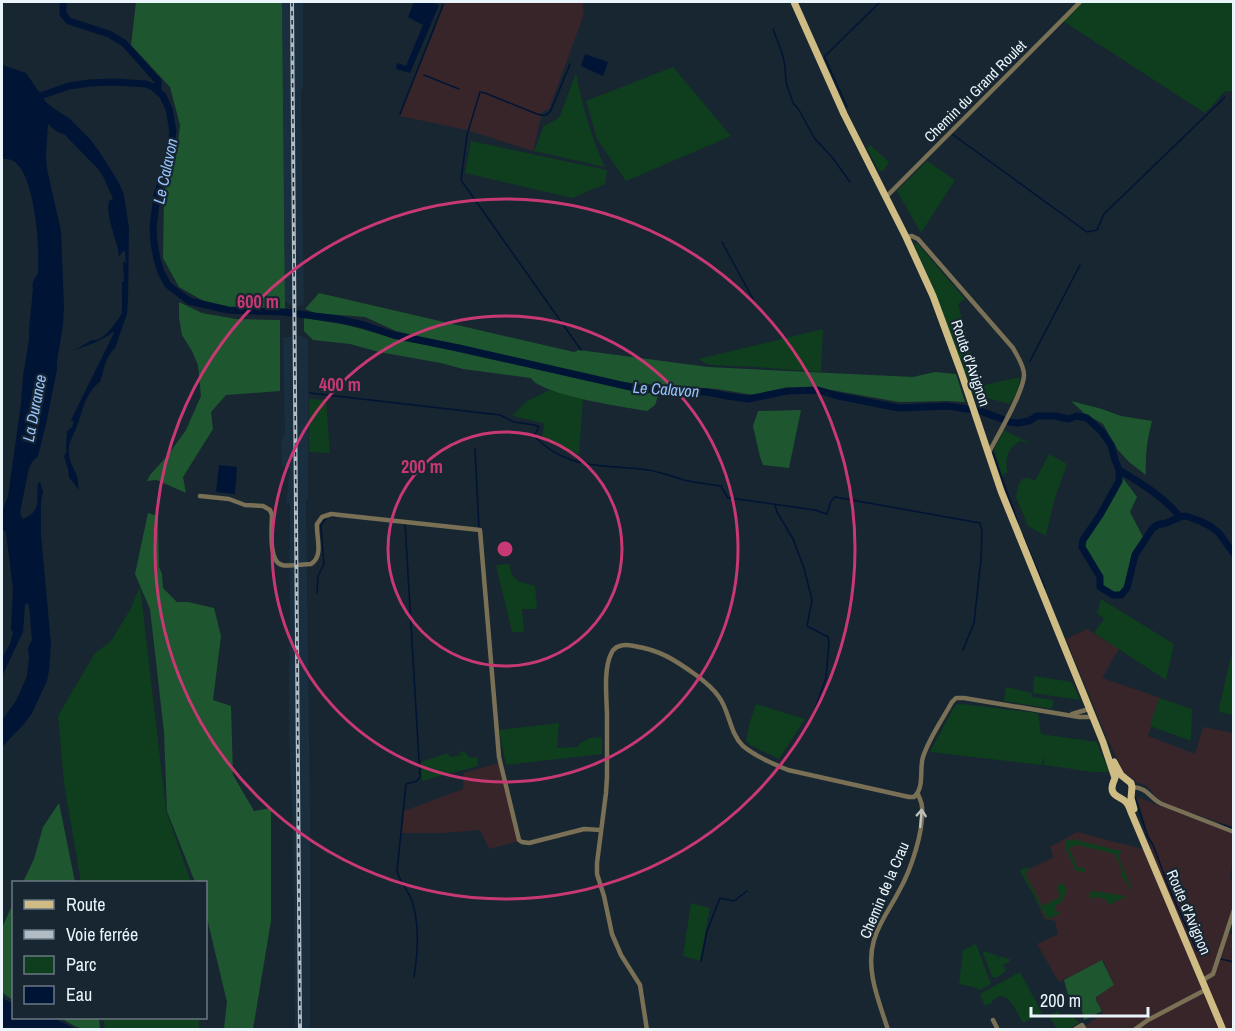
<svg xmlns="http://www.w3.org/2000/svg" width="1235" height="1031" font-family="'Archivo Narrow',sans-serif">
<rect width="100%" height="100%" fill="#172631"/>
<!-- industrial -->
<path fill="#38252a" d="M442,2H583V13L584,14L549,109L542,112L533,151L467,130L400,116L445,3Z
M1087,629L1119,649L1102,678L1161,698L1148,736L1195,754L1203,727L1233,733V827L1177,808L1160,800L1156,797L1147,786L1136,782L1133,778L1124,773L1106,736L1066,639Z
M498,763L518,841L489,849L480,830L442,833H402L404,811L463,789L464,773Z
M1137,797L1233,834V863L1232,864L1230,879L1233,881V905L1228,933L1233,935V1029H1087L1085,1026L1103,1013L1096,999L1097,996L1114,985L1103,960L1059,982L1037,944L1058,934L1055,921L1044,919L1024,871L1053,858L1050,847L1077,832L1142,849H1152L1145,831H1147Z"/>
<!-- built -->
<path fill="#192e3e" d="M282,2H303V87L301,92L304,303L300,306H292L285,301Z
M292,336H301L308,339V498L306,499L310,813V1030L295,1029L293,833L289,734L290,504L286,503L290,469L282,466L281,441L285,433L283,338Z"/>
<!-- green -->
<path fill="#0e3e1d" d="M1083,2H1233V91L1224,92L1205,113L1063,21Z
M673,67L731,136L626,181L597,139L586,101Z
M576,73C582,105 591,137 605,167L534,151L544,126L557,119L560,116Z
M471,141L607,170L605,184L572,198L465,173Z
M870,145L889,162L883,171H879L867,148Z
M927,161L955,180L921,233L897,191Z
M917,243L965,299L958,304C966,331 971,359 980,386L1020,377L1018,390L1010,404L972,394L931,283L914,244Z
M823,329L821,372L757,367L709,365L698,359Z
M550,390L583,399L579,454L557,446L542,437L544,427L543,423L512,416L527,401Z
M309,399L326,400L330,453L309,452Z
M1004,430L1031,444L1020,441C1007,448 1005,459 1007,472L1002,476L994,449Z
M1049,454L1067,464L1054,501L1046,536L1028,526L1016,497L1018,486L1022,479L1028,478L1035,481Z
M509,564L512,575L518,581L535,586L537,609H522L524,632H512L496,565Z
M140,586L166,810L191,882H81L64,783L58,716L95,653L111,641L131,608Z
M1101,599L1174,644L1166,680L1094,633L1104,619L1097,613Z
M1233,648L1234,715H1233L1220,712L1219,708Z
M1034,676L1072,682L1080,700L1033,693Z
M1006,687L1032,693V697L1054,700L1052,709L1004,701Z
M1159,698L1192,709L1191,741L1150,726Z
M756,704L805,719L779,759L750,745L746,741L749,725Z
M962,704L1038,713L1041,734L1097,742L1109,772H1093L1044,765L1043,755L1042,765L930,752L953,709L956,705Z
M559,723L557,748L578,747L579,744L590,738L602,737V754L506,765L499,730Z
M464,751L470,758L477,757L478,766L422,781L421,762L448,753L450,757L461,755L460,752Z
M1072,839L1121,851L1122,853L1118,855L1133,892L1122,877V870L1115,854L1078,845L1069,848L1077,867L1084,868L1086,870L1085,872L1076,871L1066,850L1065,841Z
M1027,868L1031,869L1025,873L1042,906L1060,897L1057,887L1059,884L1065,885L1067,890L1061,903L1055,905L1056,911L1059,912L1060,914L1047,919L1020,871L1022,869Z
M1093,891L1126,896V897L1108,905L1107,900L1096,897L1089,899V893Z
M691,903L710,908L700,961L683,956Z
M976,944L991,984L978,991L977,988L959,984L963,950Z
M984,951L996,955L1000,962L998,956L1010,959V961L1003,965L1006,971L996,978L992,977L983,953Z
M1020,972L1042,1013L1023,1023L1013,1005L1007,998L999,996L992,1001V1003L985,1006L980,994Z
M1058,1011L1062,1018L1070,1013L1079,1023L1068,1029H1057L1049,1016Z
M103,1018H199V1029H105Z"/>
<!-- forest -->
<path fill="#1e572f" d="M136,2H282L285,309H237L207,303L179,287L163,258L164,193L177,152L180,125L170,87L131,45Z
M319,293L574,352L579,350L708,367L913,377L935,372L956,374L965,402L948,401L899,402L820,388L805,387L754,395L717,389L619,382L396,331L365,317L315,313L305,309Z
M179,302L202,313L236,319L280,320V391L226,395L211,412L213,429L183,477L186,493L157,480L147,481L150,475L168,455L186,430L201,396L198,365L192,351L182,335L179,318Z
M304,318L347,325L390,337L639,392L659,393L655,405L647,411C624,407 541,395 531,378L463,369L441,363L379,352L350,344L313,340L304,331Z
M1071,401L1102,409L1121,416L1152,421C1147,439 1145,456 1146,475L1129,462L1118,450L1103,424L1084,413Z
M801,410L789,468L763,465L760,457L753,426L758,411Z
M1122,477L1137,497L1130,512L1143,537L1132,553L1125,587L1120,593H1113L1102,586V576L1085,546C1085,536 1096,526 1102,517C1109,505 1120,490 1122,477Z
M148,513L158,516L159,567L162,574L163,588L177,602H188L214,608L221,636L213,700L231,706L233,775L254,811L271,808V921L253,1029H224L227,1002L206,914V882H195L167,811L164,732L150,609L135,574Z
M59,803L75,882H23L34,859L43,827Z
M13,903V1000L4,994L2,990V928Z
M1102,960L1114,985L1096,997V1000L1102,1011L1084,1020L1080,1002L1069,998L1064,980Z
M61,1018H99L100,1029C80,1030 77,1028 61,1018Z"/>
<!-- water -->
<path fill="#001435" d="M414,2H431L439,5L410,73L396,69L397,63L406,66L423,25L408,17Z
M585,54L608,62L603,76L581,66Z
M2,63L5,66L26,73L46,102L53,108L70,119L90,139L101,154L119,183L124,195L129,228L128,299L127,314L115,348C105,356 104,371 100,382C84,393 82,415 75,431C71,439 68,445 69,454C69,462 74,468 77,476C78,480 78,485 79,490L69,477L68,469L64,456L67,451L66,448L67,431L72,427L74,421H71L72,418L114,333L113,332C101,341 89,345 75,350L92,340H97L104,336L111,329L119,318L122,313V282L124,281L123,262H126L125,251H123L119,257C118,239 105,219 109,201L113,199L104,178L99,170L65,135L56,131L48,124L46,154L47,169L61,231L64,306L63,325L57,361V369L46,424L38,456L32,462L29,468L20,512L21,516L23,519C42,511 36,501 38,483L40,482L43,492L41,502V535L51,644L49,670L47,681L32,713L24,724L2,747V720L16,701L27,676L29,658L28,648L32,640L29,606L27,603L25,605L23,632L4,672L2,683V658L10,644L13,633L11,629L13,589L6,533L4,530L2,531V512L8,496L21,404L23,376L29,340V330L33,289C31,279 36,280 38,272C38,267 38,262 38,258C39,236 33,181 18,165C14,160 8,158 2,159V155L3,153L2,150Z
M219,465L237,467L235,494L216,492Z
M2,995L4,999L13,1004L14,1018H53L76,1029H2Z"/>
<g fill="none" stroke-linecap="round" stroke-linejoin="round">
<!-- stream -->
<path stroke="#001435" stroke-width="1.5" d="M773,29L782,53L785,66L786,82L793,103L799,110L815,139L832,157L850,182
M570,64L551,110C547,116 544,116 537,114L485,93L480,92L467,135L461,180L581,350
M424,75L459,89
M847,107L825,58V56L880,2
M400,114L443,5
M952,134L1087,232L1097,230L1104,214L1225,97
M722,242L753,299
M1030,361L1080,265
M310,393L500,415L514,422L535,425L539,427L534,436C568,471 604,464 648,470C660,472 672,476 684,480C696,483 709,484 721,486L728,498H730L815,510L827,514L831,501L835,497L980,523L982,531L981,559L974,623L963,650
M475,449L479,529
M993,453L1018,523
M775,505L777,512L793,539L804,568L812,600L807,626L828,637L829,642L826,678L816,706L813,716L783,763
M404,523H405L420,777L417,781L406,784L397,871C400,882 408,890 412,901C420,925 418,952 414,977
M1023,536L1045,588
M317,593L318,576L324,564L321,529V525L328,516L336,517
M1135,798L1148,837L1153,845L1169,888L1197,951
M1220,824L1234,829
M1221,959L1234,962
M701,961L707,931L720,898L734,901L747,891"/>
<!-- river -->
<path stroke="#001435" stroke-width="7" d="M63,2V14L69,21L109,34L124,43L158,81V91
M33,96H40L69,86L90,83L114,82L146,84L153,87L163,96L169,109L173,131L169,158L157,195L153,228L154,243L157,259L161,272L168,285L189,301L228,310L284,312L337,319L364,325L393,335L459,348L639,389L707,392L727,396L748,399L787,391L818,390L838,396L899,408L947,406L980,411L1010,422L1018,423L1029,421L1037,416H1055L1068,419L1077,416L1087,418L1102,432L1111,445L1115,460L1119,470V481L1100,515L1083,540L1082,547L1100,577V587L1113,595H1121L1127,588L1135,555L1152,529L1157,525L1166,523L1180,517L1186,516L1200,521L1210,526L1219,533L1234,554
M1119,470C1141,483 1164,497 1180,517"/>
<!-- minor -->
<path stroke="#797055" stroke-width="4.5" d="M886,197L1080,2
M906,237L912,236L918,239L1013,348C1017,356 1024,365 1024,375C1024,391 997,437 988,454
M200,496L229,499L245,505L263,506L270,510L272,515C272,527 268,562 282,565C289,567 303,564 311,564C324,556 316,537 317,524L322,517L331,514L480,530L499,757L519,840L522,842L529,843L584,829L601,830
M1072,714L1089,709
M1132,787C1149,788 1149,798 1162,804L1234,832
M1203,980L1213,974L1234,910
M993,1020L998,1030
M647,1030L640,985L621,955L612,934L604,896L597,874V863L606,793L607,777C607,757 607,737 607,717C607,700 603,670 611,654C615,644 625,644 634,646C660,650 675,660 696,675C704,681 713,688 719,697C730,712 729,732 743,746C755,756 773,764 788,770L909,797H914C925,787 919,770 923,757C929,738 942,720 952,702L956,698H964L1079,717H1093
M888,1030C879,1001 865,970 874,940C879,922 891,907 899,891C911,870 924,831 922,807C922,802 919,798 918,794
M1074,1030L1082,1025L1085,1030
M1134,1030L1148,1020L1207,989"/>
<!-- primary -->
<path stroke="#cfbc85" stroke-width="7" d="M794,2L844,114L906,237L933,296L961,372L1001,491L1103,742L1115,778C1114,781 1112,784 1112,788C1112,797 1122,797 1126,802C1128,804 1130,809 1131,812L1223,1030
M1114,762L1121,775L1131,783L1132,787L1131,798L1134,809"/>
<!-- rail casing -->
<g stroke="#b1bcc5" stroke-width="4">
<path id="rail" d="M292,2L300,1030"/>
</g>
<!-- rail -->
<use href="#rail" stroke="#172631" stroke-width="1.5" stroke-dasharray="4.5" stroke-linecap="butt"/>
</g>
<!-- one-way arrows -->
<defs><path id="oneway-shaft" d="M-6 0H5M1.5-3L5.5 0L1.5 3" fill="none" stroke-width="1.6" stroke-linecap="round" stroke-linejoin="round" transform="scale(1.5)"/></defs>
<use stroke="#bdbfb9" href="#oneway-shaft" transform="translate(921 818) rotate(-85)"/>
<!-- distance rings -->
<g fill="none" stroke="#c83973" stroke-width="3">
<circle cx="505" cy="549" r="117"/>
<circle cx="505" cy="549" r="233"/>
<circle cx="505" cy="549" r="350"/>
</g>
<g text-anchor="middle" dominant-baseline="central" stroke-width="4.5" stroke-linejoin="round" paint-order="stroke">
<!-- street labels -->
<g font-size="15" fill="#eaf4fb" stroke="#172631">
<text transform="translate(975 91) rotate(-45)">Chemin du Grand Roulet</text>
<text transform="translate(971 363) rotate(71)">Route d'Avignon</text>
<text transform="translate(884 890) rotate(-67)">Chemin de la Crau</text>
<text transform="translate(1189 912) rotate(67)">Route d'Avignon</text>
</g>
<!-- water labels -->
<g font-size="16" font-style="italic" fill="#98c3fe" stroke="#172631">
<text transform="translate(165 171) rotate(-78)">Le Calavon</text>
<text transform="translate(666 389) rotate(4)">Le Calavon</text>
<text transform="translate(34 408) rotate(-79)">La Durance</text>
</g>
</g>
<circle cx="505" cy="549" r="9" fill="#c83973" stroke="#172631" stroke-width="3"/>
<g font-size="18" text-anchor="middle" font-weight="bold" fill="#c83973" stroke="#172631" stroke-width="4.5" stroke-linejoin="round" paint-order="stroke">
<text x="258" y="308">600 m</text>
<text x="340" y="391">400 m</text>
<text x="422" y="473">200 m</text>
</g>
<!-- border -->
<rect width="1235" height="1031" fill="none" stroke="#eaf4fb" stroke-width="6"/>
<!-- legend -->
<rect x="12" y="881" width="195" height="138" fill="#172631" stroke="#6b7882" stroke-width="1.5"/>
<rect x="24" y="900" width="30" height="9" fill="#cfbc85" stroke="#6b7882" stroke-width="1.5"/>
<text x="66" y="911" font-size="18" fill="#eaf4fb">Route</text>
<rect x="24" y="930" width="30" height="9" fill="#b1bcc5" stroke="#6b7882" stroke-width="1.5"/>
<text x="66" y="941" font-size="18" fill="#eaf4fb">Voie ferrée</text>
<rect x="24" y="956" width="30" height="18" fill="#0e3e1d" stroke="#6b7882" stroke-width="1.5"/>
<text x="66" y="971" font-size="18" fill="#eaf4fb">Parc</text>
<rect x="24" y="986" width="30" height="18" fill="#001435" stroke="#6b7882" stroke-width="1.5"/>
<text x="66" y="1001" font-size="18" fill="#eaf4fb">Eau</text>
<!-- scale -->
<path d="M1031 1007v9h117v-9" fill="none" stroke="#eaf4fb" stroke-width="3"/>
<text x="1040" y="1007" font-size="18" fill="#eaf4fb" stroke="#172631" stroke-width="4.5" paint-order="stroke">200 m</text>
</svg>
